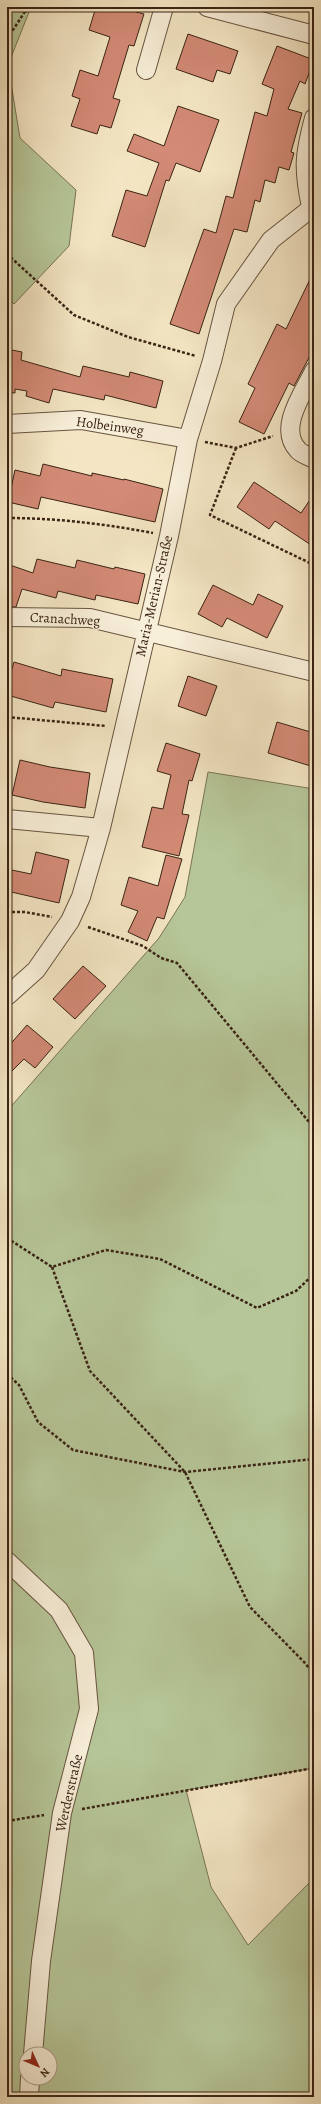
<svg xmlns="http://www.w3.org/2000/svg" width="321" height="2104" font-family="Alegreya,serif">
<rect width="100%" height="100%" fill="#f4e6c4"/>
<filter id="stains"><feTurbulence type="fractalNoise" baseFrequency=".005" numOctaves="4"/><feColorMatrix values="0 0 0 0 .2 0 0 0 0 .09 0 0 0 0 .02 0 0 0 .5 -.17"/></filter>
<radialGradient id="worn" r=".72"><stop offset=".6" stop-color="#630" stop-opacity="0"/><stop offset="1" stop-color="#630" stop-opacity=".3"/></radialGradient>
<!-- green -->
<path fill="#b6c698" stroke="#787456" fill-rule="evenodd" d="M7,7H31L8,65L20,138L76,190L69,246L14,304L7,297Z
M208,772L314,789V1768L186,1790L211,1887L248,1945L314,1878V2097H7V1111L159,938L185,897ZM26,2054H50V2078H26Z"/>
<!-- building -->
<path fill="#d38a76" stroke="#3a2314" d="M96,7H137L136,12L144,14L134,46L129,45L113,98L120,100L111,128L100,125L97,134L71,126L80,99L72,96L80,70L98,76L110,37L89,30Z
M188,34L238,51L230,74L217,70L213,82L176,69Z
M277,46L314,60L305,84L300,81L288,109L302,113L291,152L294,153L289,170L279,167L275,183L265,180L260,202L255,200L247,232L234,229L199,334L170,324L204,229L216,233L226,196L233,198L255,112L267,116L274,89L262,84Z
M178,106L219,120L200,172L176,163L169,181L166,180L145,247L112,236L126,190L147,196L159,163L127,151L134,134L164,146Z
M314,271V348L294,386L289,383L264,434L239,422L255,388L248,384L277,324L286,329Z
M7,349L22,352L21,360L80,377L83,366L129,377L130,372L163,381L156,408L105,395L104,400L53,389L49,403L26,396L27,391L15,389V393L7,392Z
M43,464L92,476V473L124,480V479L163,489L155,522L41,497L38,509L8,502L15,470L40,476Z
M254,482L301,513L314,494V547L275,521L269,529L237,507Z
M37,559L75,568L77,560L114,569L115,567L145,574L138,604L96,595L95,600L58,591L56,598L22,589L16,607H7V564L33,573Z
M213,585L253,605L258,594L283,606L267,638L227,618L222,627L198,614Z
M14,662L61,676L62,669L113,679L106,712L55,702L53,708L7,695V671L11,672Z
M188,676L217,686L206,716L178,706Z
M277,722L314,733V767L268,753Z
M166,743L200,754L192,781L189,780L182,814L189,815L179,856L142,847L152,807L163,809L171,775L157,771Z
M20,760L50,767L90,773L85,808L43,802L12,795Z
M36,852L69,860L59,903L7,891V869L31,874Z
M166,855L182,859L164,919L157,917L147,941L128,932L138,911L121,905L129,877L158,886Z
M83,966L106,986L75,1019L53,999Z
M27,1025L53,1047L35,1068L24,1059L7,1076V1048Z"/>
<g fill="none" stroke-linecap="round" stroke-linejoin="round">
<!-- minor casing -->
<g stroke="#685440" stroke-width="20">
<path id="minor" d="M207,7L314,35
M146,70L164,7
M311,207C303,169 304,155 314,118
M314,371C304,392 277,428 298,450C301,454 309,456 314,459
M7,424L81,420L188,439
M7,617L90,618L314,672
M7,819L101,828
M7,996L36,970L70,921L81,897L101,828L169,536L188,439L212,361L226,304L271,240L314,206
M7,1561L59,1610L84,1653L89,1709L62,1813L41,1961L33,2054
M29,2097L30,2078"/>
</g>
<!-- path -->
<path stroke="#3a2314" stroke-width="2.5" stroke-dasharray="3 2" stroke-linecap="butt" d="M7,39L28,7
M7,254L74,315L128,337L196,356
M205,442L236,448L273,436
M236,448L210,515L314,565
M7,518C56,518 105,524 153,533
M7,717L106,726
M7,912H25L52,917
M88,927L143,946L161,958L177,963L314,1128
M7,1238L52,1267L106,1250L160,1259L257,1308L296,1291L314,1274
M52,1267L90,1371L185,1472L250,1607L305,1663L314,1675
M7,1374L19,1385L38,1422L73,1450L185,1472L314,1459
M82,1809L314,1768
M7,1821L44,1815"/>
<!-- minor -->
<use href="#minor" stroke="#f8efd9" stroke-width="18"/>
</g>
<g text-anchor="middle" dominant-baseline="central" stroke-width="3" stroke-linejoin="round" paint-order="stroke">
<!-- street labels -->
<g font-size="14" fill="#3a2314" stroke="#f8efd9">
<text transform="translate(110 426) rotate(8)">Holbeinweg</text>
<text transform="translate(154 596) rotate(-77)">Maria-Merian-Straße</text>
<text transform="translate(65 619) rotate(3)">Cranachweg</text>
<text transform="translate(69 1793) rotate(-77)">Werderstraße</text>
</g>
</g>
<!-- margin -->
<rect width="321" height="2104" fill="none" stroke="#f4e6c4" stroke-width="24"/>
<rect x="8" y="8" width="305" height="2088" fill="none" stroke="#3a2314" stroke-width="2"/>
<rect x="12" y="12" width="297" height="2080" fill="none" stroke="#3a2314"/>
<!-- north arrow -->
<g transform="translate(38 2066) rotate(134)"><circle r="19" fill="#f8efd9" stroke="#ac9d8a"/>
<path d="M0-3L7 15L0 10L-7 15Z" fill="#8f2418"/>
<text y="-6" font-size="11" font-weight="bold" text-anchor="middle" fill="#3a2314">N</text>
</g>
<rect width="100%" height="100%" filter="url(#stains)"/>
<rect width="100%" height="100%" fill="url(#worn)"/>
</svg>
